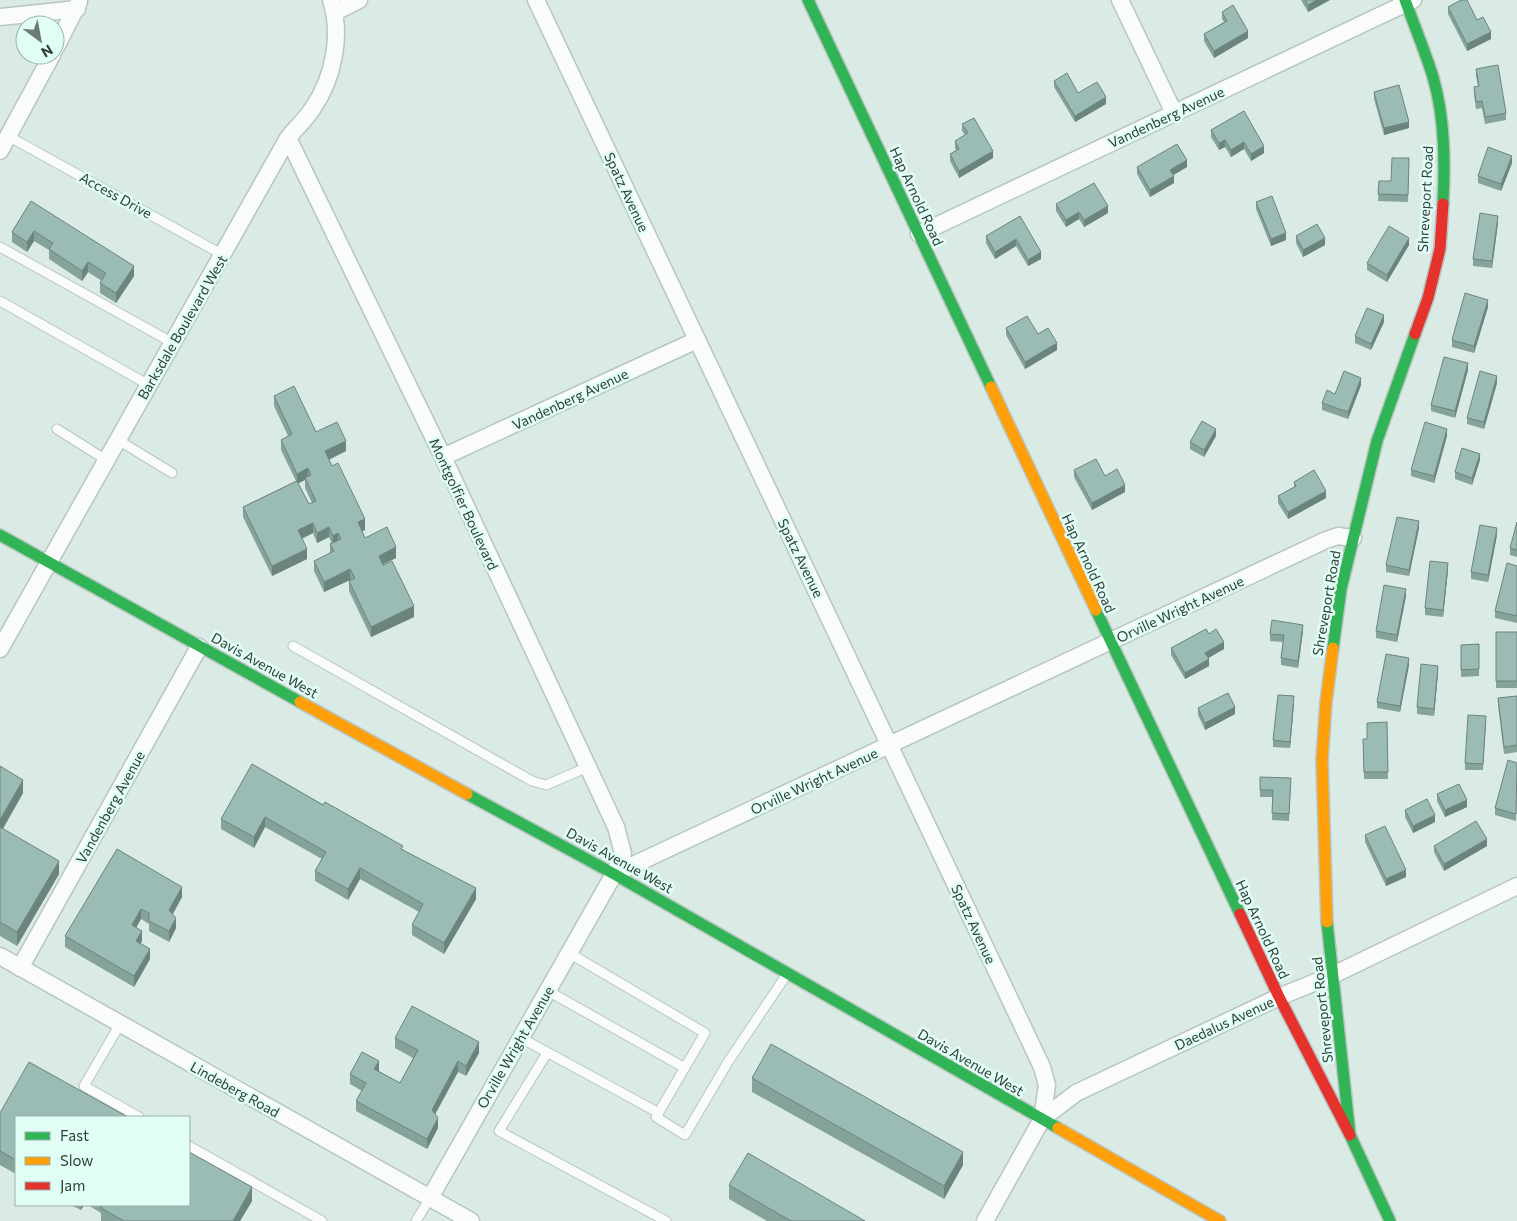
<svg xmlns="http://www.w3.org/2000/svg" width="1517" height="1221" font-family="Commissioner,sans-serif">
<rect width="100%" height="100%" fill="#daeae5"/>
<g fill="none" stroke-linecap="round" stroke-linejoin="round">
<!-- lane casing -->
<g stroke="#b8c5c1" stroke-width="11">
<path id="lane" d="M8,136L223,255
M0,247L173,343
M0,301L149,385
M57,429L106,460
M118,440L172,473
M293,646L532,781L546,785L588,767
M569,953L705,1033L656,1117L685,1135L728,1062L787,974
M548,991L685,1068
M120,1024L84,1086L139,1117
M521,1038L659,1113
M547,1053L499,1131L666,1221
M189,1146L322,1221
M416,1221L430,1198"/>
</g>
<!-- street casing -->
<g stroke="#b8c5c1" stroke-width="19">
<path id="street" d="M536,0L1042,1067L1047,1085L1042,1119
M1120,0L1174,113
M335,12L359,0
M0,17L77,9
M55,49L79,2
M288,138L443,457L616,827L623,853L614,874
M0,151L52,55
M919,234L1413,0
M443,457L697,340
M0,649L288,138C296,128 306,119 313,108C334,77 342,35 331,0
M0,956L471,1221
M20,968L199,647
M430,1198L614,874L1326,540L1338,536L1353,538
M985,1221L1042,1119L1076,1093L1279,997L1333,975L1517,886"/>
</g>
<!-- fast casing -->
<g stroke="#b8c5c1" stroke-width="14">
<path id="fast" d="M808,0L991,387
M1405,0C1414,25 1425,51 1433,77C1445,118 1445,162 1443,204
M0,535L300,702
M1096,610L1240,914
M1333,648L1341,589L1377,441L1415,334
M467,794L614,874L1058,1128
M1327,922L1350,1135L1390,1221"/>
</g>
<!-- slow casing -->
<g stroke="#b8c5c1" stroke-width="14">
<path id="slow" d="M991,387L1096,610
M300,702L467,794
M1327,922L1322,760L1326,702L1333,648
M1058,1128L1220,1221"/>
</g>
<!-- jam casing -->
<g stroke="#b8c5c1" stroke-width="14">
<path id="jam" d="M1415,334L1428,298L1440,249L1443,204
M1240,914L1279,997L1350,1135"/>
</g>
<!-- lane -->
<use href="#lane" stroke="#f9fcfb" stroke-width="9"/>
<!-- street -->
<use href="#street" stroke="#f9fcfb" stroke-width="16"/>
<!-- fast -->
<use href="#fast" stroke="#30b455" stroke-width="11"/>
<!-- slow -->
<use href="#slow" stroke="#ff9f0a" stroke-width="11"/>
<!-- jam -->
<use href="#jam" stroke="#e5322d" stroke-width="11"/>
</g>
<!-- wall -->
<path fill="#85a29b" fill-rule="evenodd" d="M1301,0H1330L1308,12Z
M1448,7L1491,39L1467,51L1448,14Z
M1222,12L1248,38L1214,58L1204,41V34L1224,22L1222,19Z
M1476,69L1506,113V120L1485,124L1482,108L1476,109L1474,94V87L1478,86L1476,76Z
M1054,81L1078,93L1106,104L1075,122L1054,87Z
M1374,92L1409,128L1384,135L1374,99Z
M1244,111L1264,153L1251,161L1244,149L1231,157L1225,147L1219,150L1211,137V130Z
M962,124L993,158L959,178L950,161V154L956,150L955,148V141L965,135L962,131Z
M1409,158L1408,202L1378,201L1379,181H1391Z
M1512,163L1501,191L1478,183V176Z
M1137,167H1187L1173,175L1174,183L1150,197L1137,174Z
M31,201L134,276L116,303L100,293V283L102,281L88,272L82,281L49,259V250L34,241L27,252L12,242V232Z
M1256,202L1286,240L1271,246L1256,209Z
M1056,204L1108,213L1084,227L1079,219L1066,227L1056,211Z
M1020,216L1041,259L1028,266L1016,246L995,259L986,243V236Z
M1498,223L1492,268L1473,266V259Z
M1296,236L1325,245L1303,257L1296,243Z
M1409,245L1387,282L1367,270V263Z
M1488,307L1474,353L1452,347V340Z
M1384,322L1371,350L1355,343V336Z
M1006,328L1038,334L1057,350L1025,369L1006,335Z
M1468,370L1455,418L1431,411V405Z
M1497,383L1484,429L1467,424V418Z
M1361,385L1348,419L1322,410V403L1335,394Z
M274,396L316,432L346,451L329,460L365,530L362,531L365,538L396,558L383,564L414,617L371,637L349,591V581L350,580L324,592L314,571V561L330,553V544H332L329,537L317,543L313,533L302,539L307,559L272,576L243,517V507L296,481L281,450V440L288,436L274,406ZM305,480V488L312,503L309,504L298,483Z
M1216,436L1204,457L1190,449V442Z
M1447,436L1434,483L1411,476V470Z
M1480,460L1472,485L1455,479V472Z
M1074,470L1105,476L1125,492L1092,510L1074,477Z
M1294,482L1326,498L1288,519L1278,503V496L1294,487Z
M1517,522V557L1510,555V548Z
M1419,528L1409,576L1386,572V565Z
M1497,535L1488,582L1471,579V572Z
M1517,566V623L1495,618V611Z
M1448,570L1443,617L1425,615V608Z
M1406,596L1397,642L1376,638V631Z
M1303,631L1298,668L1281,665V658L1283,642L1270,641V634Z
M1496,632H1517V688H1496Z
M1209,634L1224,649L1208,658L1209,666L1185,679L1171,655V648Z
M1479,644V676L1461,677V645Z
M1409,665L1400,712L1377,708V702Z
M1438,673L1434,716L1417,714V707Z
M1517,696V752L1504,754L1498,705V698Z
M1294,703L1290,748L1273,747V740Z
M1198,708L1235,714L1205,730L1198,715Z
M1387,722L1388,779H1364L1363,739H1367Z
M1486,723L1483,770H1465V763Z
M1517,763L1516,821L1495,815V808Z
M252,764L403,850L476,899L444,954L412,935V925L419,912L360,879L348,900L315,881V871L322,859L265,827L254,848L221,829V819Z
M0,766L23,793L3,829L59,874L17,946L0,936Z
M1260,777L1291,778L1289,821L1272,820L1273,797H1260Z
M1437,794L1467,807L1445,817L1437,801Z
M1405,810L1435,822L1413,833L1405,817Z
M1365,835L1406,877L1386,886L1365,842Z
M1434,846H1487L1444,871L1434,852Z
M117,849L182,897L173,914L176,928L169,942L149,931V924L141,919L136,927L142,941L140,944L150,959L134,987L65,947V936Z
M395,1038L479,1053L466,1076L458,1072L435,1114L438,1128L427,1149L356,1111V1101L362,1091L350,1084V1074L379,1071L400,1083L413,1058L395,1048Z
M752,1078L963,1165L944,1199L752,1092Z
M0,1113L126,1117H16V1174L0,1165Z
M729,1185L865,1221H767L729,1199Z
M252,1201L240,1221H101V1213L88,1205H189Z
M71,1205H84L81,1210Z"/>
<!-- shaded-wall -->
<path fill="#6c847e" d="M1317,0H1330L1308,12V5Z
M1248,31V38L1214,58V51Z
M1491,32V39L1467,51V44Z
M1106,97V104L1075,122V116Z
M1409,122V128L1384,135V128Z
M1225,140V147L1219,150V143Z
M1244,142V149L1231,157V150Z
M1264,146V153L1251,161V154Z
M993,151V158L959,178V171Z
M1512,156V163L1501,191V184Z
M1187,160V167L1170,177V170Z
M1174,176V183L1150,197V190Z
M1108,206V213L1084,227V220Z
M1079,212V219L1066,227V220Z
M1498,216V223L1492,268V261Z
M34,231V241L27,252V242Z
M1286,233V240L1271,246V239Z
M1325,238V245L1303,257V250Z
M1409,238V245L1387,282V275Z
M1016,239V246L995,259V252Z
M1041,252V259L1028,266V260Z
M88,262V272L82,281V271Z
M134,266V276L116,303V293Z
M1488,300V307L1474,353V346Z
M1384,315V322L1371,350V344Z
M1057,343V350L1025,369V362Z
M1468,363V370L1455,418V411Z
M1497,376V383L1484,429V422Z
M1361,378V385L1348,419V412Z
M1216,429V436L1204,457V450Z
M1447,429V436L1434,483V476Z
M346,441V451L325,461V451Z
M1480,454V460L1472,485V478Z
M308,468V479L305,478V480L297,484V474Z
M1125,485V492L1092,510V503Z
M1326,491V498L1288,519V512Z
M365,519V530L358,533V522Z
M1419,521V528L1409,576V570Z
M313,523V533L298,540V530Z
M329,527V537L317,543V533Z
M1497,528V535L1488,582V575Z
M338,533V543L333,546V536Z
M396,547V558L379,566V556Z
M307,549V559L272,576V566Z
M1448,563V570L1443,617V610Z
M350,569V580L324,592V582Z
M1406,589V596L1397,642V635Z
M414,606V617L371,637V627Z
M1303,625V631L1298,668V661Z
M1224,642V649L1205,660V653Z
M1409,658V665L1400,712V706Z
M1209,659V666L1185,679V673Z
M1438,666V673L1434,716V709Z
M1294,696V703L1290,748V742Z
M1235,707V714L1205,730V723Z
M23,780V793L0,833V820Z
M1467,800V807L1445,817V810Z
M1435,815V822L1413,833V826Z
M265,817V827L254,848V837Z
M1487,839V846L1444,871V864Z
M59,861V874L17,946V932Z
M360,868V879L348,900V889Z
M1406,870V877L1386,886V879Z
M182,887V897L169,920V910Z
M476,888V899L444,954V943Z
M141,909V919L132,935V925Z
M176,918V928L169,942V931Z
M142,931V941L136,951V941Z
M150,949V959L134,987V976Z
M479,1042V1053L466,1076V1066Z
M379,1061V1071L374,1079V1069Z
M458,1061V1072L432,1120V1110Z
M438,1118V1128L427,1149V1139Z
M963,1152V1165L944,1199V1186Z
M252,1187V1201L240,1221H233Z
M81,1205H84L81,1210Z"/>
<!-- building -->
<path fill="#9bbcb4" stroke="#6c847e" d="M1305,0H1317L1308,5Z
M1461,0H1467L1477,20L1483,17L1491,32L1467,44L1448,7Z
M1233,5L1248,31L1214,51L1204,34L1227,21L1222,12Z
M1498,65L1506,113L1485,117L1482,101L1476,102L1474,87L1479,86L1476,69Z
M1067,73L1078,93L1097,82L1106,97L1075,116L1054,81Z
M1399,85L1409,122L1384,128L1374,92Z
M1244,111L1264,146L1251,154L1244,142L1231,150L1225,140L1219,143L1211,130Z
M974,118L993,151L959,171L950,154L959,149L955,141L968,133L962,124Z
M1177,144L1187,160L1170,170L1174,176L1150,190L1137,167Z
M1488,147L1512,156L1501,184L1478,176Z
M1392,158H1409L1408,195L1378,194L1379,181H1391Z
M1094,183L1108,206L1084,220L1079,212L1066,220L1056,204Z
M1272,196L1286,233L1271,239L1256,202Z
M31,201L134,266L116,293L100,283L106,273L88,262L82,271L49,249L53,243L34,231L27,242L12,232Z
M1480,213L1498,216L1492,261L1473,259Z
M1020,216L1041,252L1028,260L1016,239L995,252L986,236Z
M1317,224L1325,238L1303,250L1296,236Z
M1389,226L1409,238L1387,275L1367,263Z
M1465,293L1488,300L1474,346L1452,340Z
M1367,308L1384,315L1371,344L1355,336Z
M1027,316L1038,334L1048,328L1057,343L1025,362L1006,328Z
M1444,357L1468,363L1455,411L1431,405Z
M1344,371L1361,378L1348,412L1322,403L1327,390L1335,394Z
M1480,371L1497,376L1484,422L1467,418Z
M294,386L316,432L337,422L346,441L325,451L332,466L338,463L365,519L358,522L365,538L387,527L396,547L379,556L383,565L392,561L414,606L371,627L349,581L355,578L350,569L324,582L314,561L334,551L330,544L341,539L338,533L333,536L329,527L317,533L313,523L298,530L307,549L272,566L243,507L297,481L309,504L316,501L305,478L311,475L308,468L297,474L281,440L292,434L274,396Z
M1202,421L1216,429L1204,450L1190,442Z
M1425,422L1447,429L1434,476L1411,470Z
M1462,448L1480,454L1472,478L1455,472Z
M1096,459L1105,476L1117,469L1125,485L1092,503L1074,470Z
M1314,470L1326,491L1288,512L1278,496L1296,486L1294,482Z
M1397,517L1419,521L1409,570L1386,565Z
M1517,522V550L1510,548Z
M1480,525L1497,528L1488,575L1471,572Z
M1430,561L1448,563L1443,610L1425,608Z
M1507,563L1517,566V616L1495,611Z
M1384,585L1406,589L1397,635L1376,631Z
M1272,620L1303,625L1298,661L1281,658L1284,635L1270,634Z
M1206,629L1209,634L1216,629L1224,642L1205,653L1209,659L1185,673L1171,648Z
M1496,632H1517V681H1496Z
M1479,644V669L1461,670V645Z
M1386,654L1409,658L1400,706L1377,702Z
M1421,664L1438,666L1434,709L1417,707Z
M1228,693L1235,707L1205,723L1198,708Z
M1278,695L1294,696L1290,742L1273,740Z
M1517,696V745L1504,747L1498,698Z
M1468,715L1486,716L1483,764L1465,763Z
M1387,722L1388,772H1364L1363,739H1367V723Z
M1508,760L1517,763L1516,814L1495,808Z
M252,764L323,805L325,802L403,846L401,849L476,888L444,943L412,925L423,904L360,868L348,889L315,871L326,852L265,817L254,837L221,819Z
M0,766L23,780L0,820Z
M1260,777L1291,778L1289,814L1272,813L1273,790H1260Z
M1459,784L1467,800L1445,810L1437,794Z
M1427,799L1435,815L1413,826L1405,810Z
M1476,821L1487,839L1444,864L1434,846Z
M1385,826L1406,870L1386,879L1365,835Z
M0,827L59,861L17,932L0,922Z
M117,849L182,887L169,910L176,918L169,931L149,921V913L141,909L132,925L142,931L136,941L150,949L134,976L65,936Z
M412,1006L479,1042L466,1066L458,1061L432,1110L438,1118L427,1139L356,1101L366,1083L350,1074L362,1052L379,1061L374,1069L400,1083L418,1050L395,1038Z
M771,1044L963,1152L944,1186L752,1078Z
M29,1062L126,1116V1117H16V1160L0,1151V1113Z
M189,1152L252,1187L233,1221H124L101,1208L104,1205H189Z
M748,1153L865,1221H791L729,1185Z"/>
<g text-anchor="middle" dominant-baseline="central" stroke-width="5" stroke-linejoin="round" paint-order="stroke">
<!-- street labels -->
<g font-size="14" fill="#323e3a" stroke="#e0fef5">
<text transform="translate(1166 117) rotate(-25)">Vandenberg Avenue</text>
<text transform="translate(627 192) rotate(65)">Spatz Avenue</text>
<text transform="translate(116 195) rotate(29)">Access Drive</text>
<text transform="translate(917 196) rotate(65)">Hap Arnold Road</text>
<text transform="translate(1425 199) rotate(-87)">Shreveport Road</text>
<text transform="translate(182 327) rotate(-60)">Barksdale Boulevard West</text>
<text transform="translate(570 399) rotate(-25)">Vandenberg Avenue</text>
<text transform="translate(464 504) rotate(65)">Montgolfier Boulevard</text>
<text transform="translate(801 558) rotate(64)">Spatz Avenue</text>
<text transform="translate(1089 563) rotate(65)">Hap Arnold Road</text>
<text transform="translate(1326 603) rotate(-80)">Shreveport Road</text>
<text transform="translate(1180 609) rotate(-25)">Orville Wright Avenue</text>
<text transform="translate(265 665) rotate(29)">Davis Avenue West</text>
<text transform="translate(814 781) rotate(-25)">Orville Wright Avenue</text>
<text transform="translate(110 807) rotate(-61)">Vandenberg Avenue</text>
<text transform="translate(620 860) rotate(29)">Davis Avenue West</text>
<text transform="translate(974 924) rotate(65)">Spatz Avenue</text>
<text transform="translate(1263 929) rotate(65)">Hap Arnold Road</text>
<text transform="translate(1322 1010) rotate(-96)">Shreveport Road</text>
<text transform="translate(1224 1023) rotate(-25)">Daedalus Avenue</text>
<text transform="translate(515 1047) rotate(-60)">Orville Wright Avenue</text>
<text transform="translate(971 1062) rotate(30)">Davis Avenue West</text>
<text transform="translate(235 1089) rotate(29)">Lindeberg Road</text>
</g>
</g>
<!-- legend -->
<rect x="15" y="1116" width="175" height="90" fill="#e0fef5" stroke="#9ab1aa"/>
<rect x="25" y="1132" width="25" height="8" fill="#30b455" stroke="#9ab1aa"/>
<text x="60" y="1141" font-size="15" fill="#323e3a">Fast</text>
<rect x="25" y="1157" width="25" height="8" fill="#ff9f0a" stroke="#9ab1aa"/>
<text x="60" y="1166" font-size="15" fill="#323e3a">Slow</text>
<rect x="25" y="1182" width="25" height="8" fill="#e5322d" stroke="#9ab1aa"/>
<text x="60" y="1191" font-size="15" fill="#323e3a">Jam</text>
<!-- north arrow -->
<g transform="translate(40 40) rotate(148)"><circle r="24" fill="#e0fef5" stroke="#9ab1aa"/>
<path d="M0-4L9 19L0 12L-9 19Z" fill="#6d7a76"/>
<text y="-8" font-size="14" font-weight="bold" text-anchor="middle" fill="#323e3a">N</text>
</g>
</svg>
